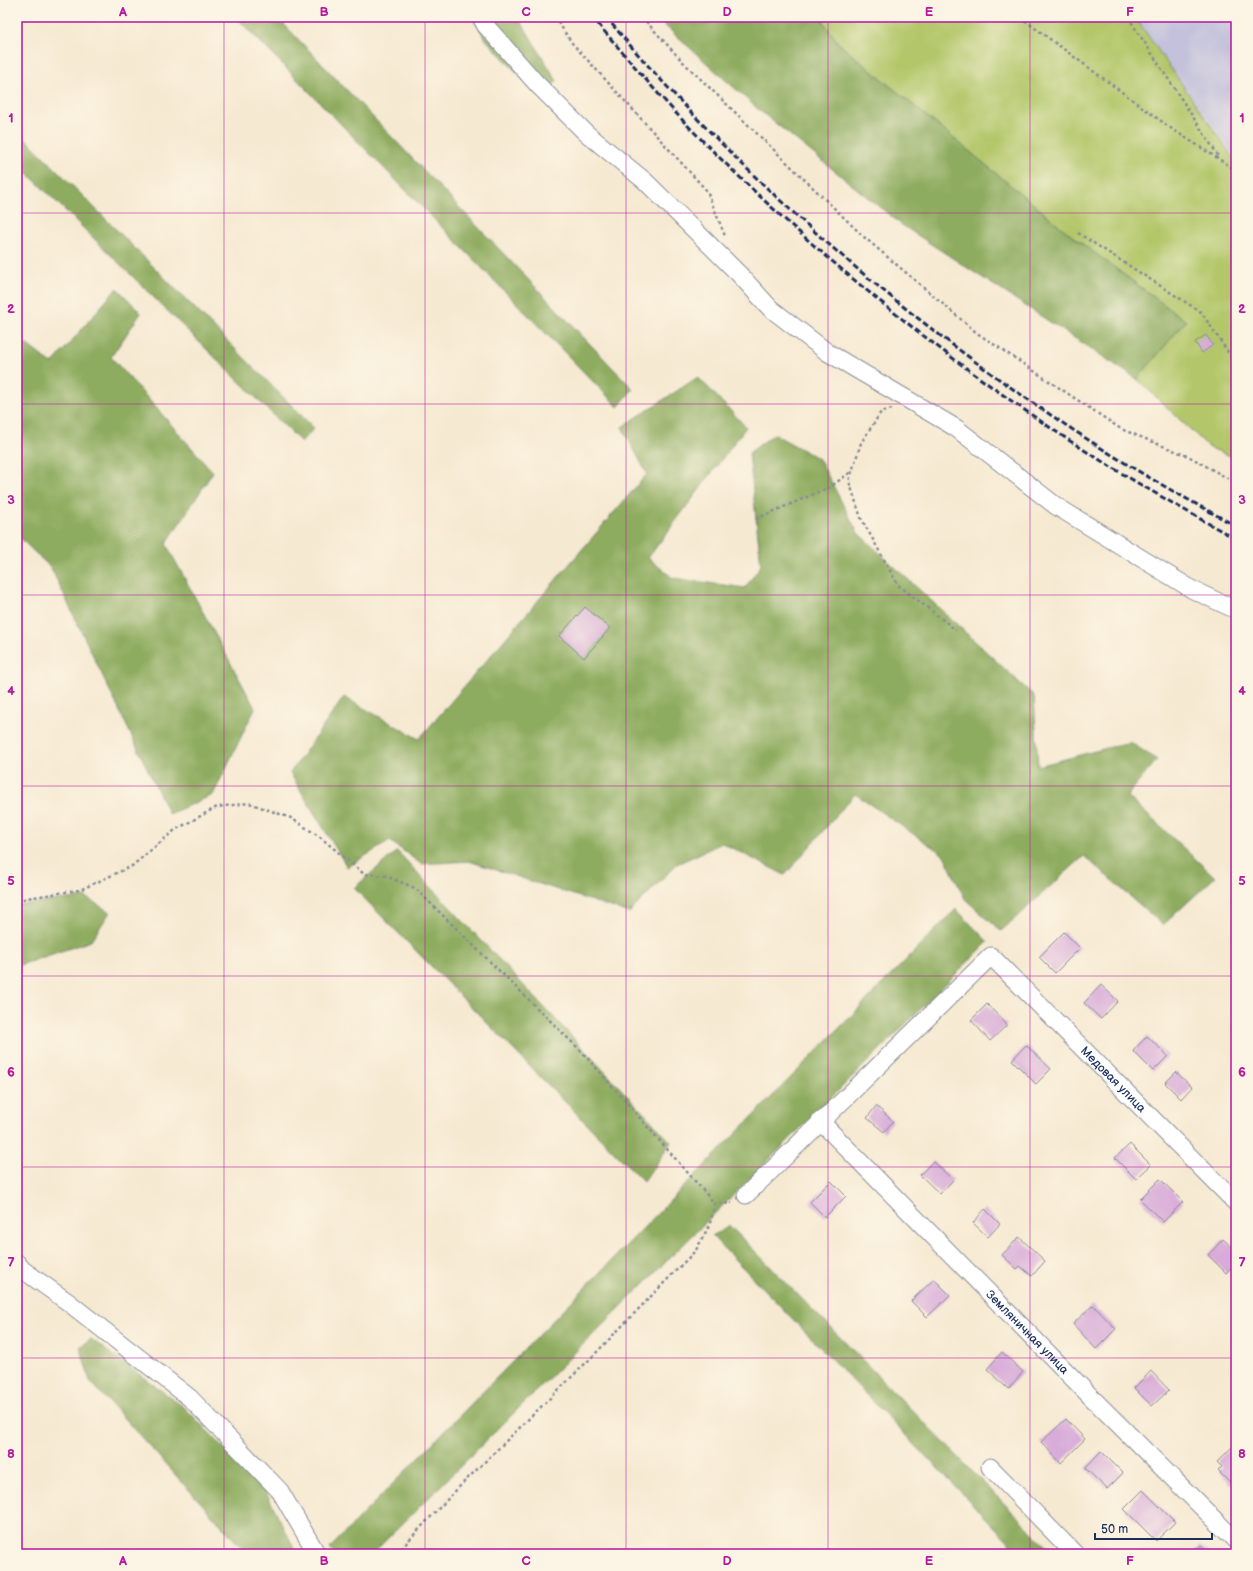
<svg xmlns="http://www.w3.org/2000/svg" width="1253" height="1571" font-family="'Balsamiq Sans',sans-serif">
<rect width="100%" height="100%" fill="#fcf5e5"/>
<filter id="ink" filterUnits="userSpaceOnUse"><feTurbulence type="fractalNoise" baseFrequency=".025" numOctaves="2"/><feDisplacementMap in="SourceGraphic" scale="8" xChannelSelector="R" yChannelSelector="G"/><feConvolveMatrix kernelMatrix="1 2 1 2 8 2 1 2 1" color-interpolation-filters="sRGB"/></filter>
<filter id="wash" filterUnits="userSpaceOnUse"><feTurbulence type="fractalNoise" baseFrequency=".012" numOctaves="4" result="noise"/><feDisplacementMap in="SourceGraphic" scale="16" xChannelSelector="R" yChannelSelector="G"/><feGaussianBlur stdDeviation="0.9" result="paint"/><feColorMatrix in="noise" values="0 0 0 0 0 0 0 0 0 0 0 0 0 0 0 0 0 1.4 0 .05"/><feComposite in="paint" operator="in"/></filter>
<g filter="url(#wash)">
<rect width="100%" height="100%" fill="#f6e9d1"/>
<!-- industrial -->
<path fill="#c3c1db" d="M1135,17H1236V156L1232,154Z"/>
<!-- green -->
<path fill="#b3c76b" stroke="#677b64" d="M820,17H1135L1236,162V458L1210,448L1137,379L1186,321L1072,236L839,44Z"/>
<!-- forest -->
<path fill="#8eac5f" stroke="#546e5e" d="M236,17H277L633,389L618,407Z
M472,17H518L557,81L539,96L487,41Z
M658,17H820L839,44L1072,236L1186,321L1137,379L902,225L759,110L661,22Z
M17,130L314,428L301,442L17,163Z
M117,288L141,313L111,357L213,472L166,544L255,708L213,795L169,814L51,568L17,535V337L52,364Z
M698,377L746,427L648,558L673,578L745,588L761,565L749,453L774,434L819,459L858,533L1034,696L1038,766L1130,742L1157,760L1127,796L1215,877L1163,925L1084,856L1001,931L965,899L944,855L855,794L785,875L722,843L677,864L629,913L469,861L421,864L390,841L347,867L290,773L344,697L419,739L647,474L622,427Z
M397,851L671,1142L644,1182L354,888Z
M85,897L110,912L91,941L17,966V905Z
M956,909L988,942L372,1554H335L330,1548Z
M730,1226L1054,1554H1021L712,1236Z
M91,1339L185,1408L265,1490L294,1548L284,1554H253L242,1548L90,1381L80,1347Z"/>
<g id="blocks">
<!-- building -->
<path fill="#d8abd9" d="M1206,335L1213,345L1202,353L1195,342Z
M585,607L610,628L584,658L559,636Z
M1064,932L1080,948L1055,973L1039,957Z
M1101,985L1118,1001L1101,1019L1084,1003Z
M987,1004L1007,1025L990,1041L971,1020Z
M1147,1036L1168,1056L1153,1071L1133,1051Z
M1026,1045L1051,1069L1036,1084L1012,1060Z
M1176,1072L1192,1087L1181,1099L1165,1083Z
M876,1106L893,1121L884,1132L867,1118Z
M1130,1144L1151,1165L1136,1179L1115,1158Z
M933,1161L953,1180L940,1194L920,1175Z
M1160,1179L1183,1202L1163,1222L1140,1199Z
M831,1181L846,1196L825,1217L810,1202Z
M985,1209L1000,1224L988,1237L973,1223Z
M1019,1237L1045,1261L1032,1276L1020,1266L1017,1269L1002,1255Z
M1223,1239L1236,1251V1262L1226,1273L1208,1255Z
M934,1279L950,1295L927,1317L911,1301Z
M1093,1305L1116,1329L1096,1349L1073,1324Z
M1002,1352L1023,1372L1008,1389L987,1369Z
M1151,1371L1169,1390L1152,1406L1134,1388Z
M1066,1419L1085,1439L1061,1463L1041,1442Z
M1236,1443V1489L1218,1471L1222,1467L1217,1462Z
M1101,1451L1123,1473L1107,1489L1085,1468Z
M1143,1490L1175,1522L1156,1541L1124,1509Z
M1201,1545L1211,1554H1192Z"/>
</g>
</g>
<g filter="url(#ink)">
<use href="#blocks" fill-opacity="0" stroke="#888c98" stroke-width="1"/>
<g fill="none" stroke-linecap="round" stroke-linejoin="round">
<!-- minor casing -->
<g stroke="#888c98" stroke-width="19">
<g id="minor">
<path d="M481,17L486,26L537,84L586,133L645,181L740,275L770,308L827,352L956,428L1056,506L1193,590L1236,610"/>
<path id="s1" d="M820,1121L1100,1406L1236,1541"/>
<path id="s2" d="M746,1195L991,956L1236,1203"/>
<path d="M17,1263L23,1270L68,1302L190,1398L280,1491L317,1554"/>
<path d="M990,1467L1075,1554"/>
</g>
</g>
<!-- path -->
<path stroke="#888c98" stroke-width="2.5" stroke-dasharray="3 3" stroke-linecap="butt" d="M555,17L572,43L707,191L725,236
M642,17L682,61L864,237L977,333L1121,429L1190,457L1236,483
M1020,17L1172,129L1236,170
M1128,17L1219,157
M1078,233L1201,312L1236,364
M892,409L881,412L861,443L849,481L861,518L898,585L956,630
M756,519L830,487L852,471
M17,901L27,898L80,890L132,866L175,830L217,807L249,803L291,818L320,837L364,874L386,876L415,888L583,1053L715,1204
M398,1554L408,1541L461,1485L591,1358L696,1250L709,1226L715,1204L732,1203"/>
<!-- minor -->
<use href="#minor" stroke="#fff" stroke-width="17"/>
<!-- rail -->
<path stroke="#1b2f5e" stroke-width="3" stroke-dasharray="6 3" stroke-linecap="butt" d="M592,17C625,55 657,94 692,130C799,239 916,336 1042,422C1104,465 1170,502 1236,539
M606,17C750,189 922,335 1112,455C1152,480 1194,503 1236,526"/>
</g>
</g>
<!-- grid -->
<path fill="none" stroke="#b5179e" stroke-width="1" stroke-opacity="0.55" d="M224,17V1554M425,17V1554M626,17V1554M828,17V1554M1030,17V1554M17,213H1236M17,404H1236M17,595H1236M17,786H1236M17,976H1236M17,1167H1236M17,1358H1236"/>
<g text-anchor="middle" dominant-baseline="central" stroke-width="3" stroke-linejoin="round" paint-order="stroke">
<!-- street labels -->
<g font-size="12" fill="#1b2f5e" stroke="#fcf5e5">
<text stroke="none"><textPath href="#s2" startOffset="516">Медовая улица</textPath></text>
<text stroke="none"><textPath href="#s1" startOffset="296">Земляничная улица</textPath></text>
</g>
</g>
<!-- margin -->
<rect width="1253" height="1571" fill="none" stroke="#fcf5e5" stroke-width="44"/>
<!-- scale -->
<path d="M1095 1533v6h117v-6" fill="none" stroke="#1b2f5e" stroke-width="2"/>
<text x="1101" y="1533" font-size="12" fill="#1b2f5e" stroke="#fcf5e5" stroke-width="3" paint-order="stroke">50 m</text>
<rect x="22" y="22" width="1209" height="1527" fill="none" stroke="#b5179e" stroke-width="1.5"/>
<g font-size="13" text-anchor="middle" font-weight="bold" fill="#b5179e">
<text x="123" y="16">A</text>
<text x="324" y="16">B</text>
<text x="526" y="16">C</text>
<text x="727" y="16">D</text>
<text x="929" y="16">E</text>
<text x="1130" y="16">F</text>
<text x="11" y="122">1</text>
<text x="1242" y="122">1</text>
<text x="11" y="313">2</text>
<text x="1242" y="313">2</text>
<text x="11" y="504">3</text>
<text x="1242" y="504">3</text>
<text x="11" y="695">4</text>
<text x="1242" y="695">4</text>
<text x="11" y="885">5</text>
<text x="1242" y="885">5</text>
<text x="11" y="1076">6</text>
<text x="1242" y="1076">6</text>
<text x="11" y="1267">7</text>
<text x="1242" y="1267">7</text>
<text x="11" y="1458">8</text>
<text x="1242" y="1458">8</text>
<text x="123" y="1565">A</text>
<text x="324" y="1565">B</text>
<text x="526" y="1565">C</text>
<text x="727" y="1565">D</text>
<text x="929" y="1565">E</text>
<text x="1130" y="1565">F</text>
</g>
</svg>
